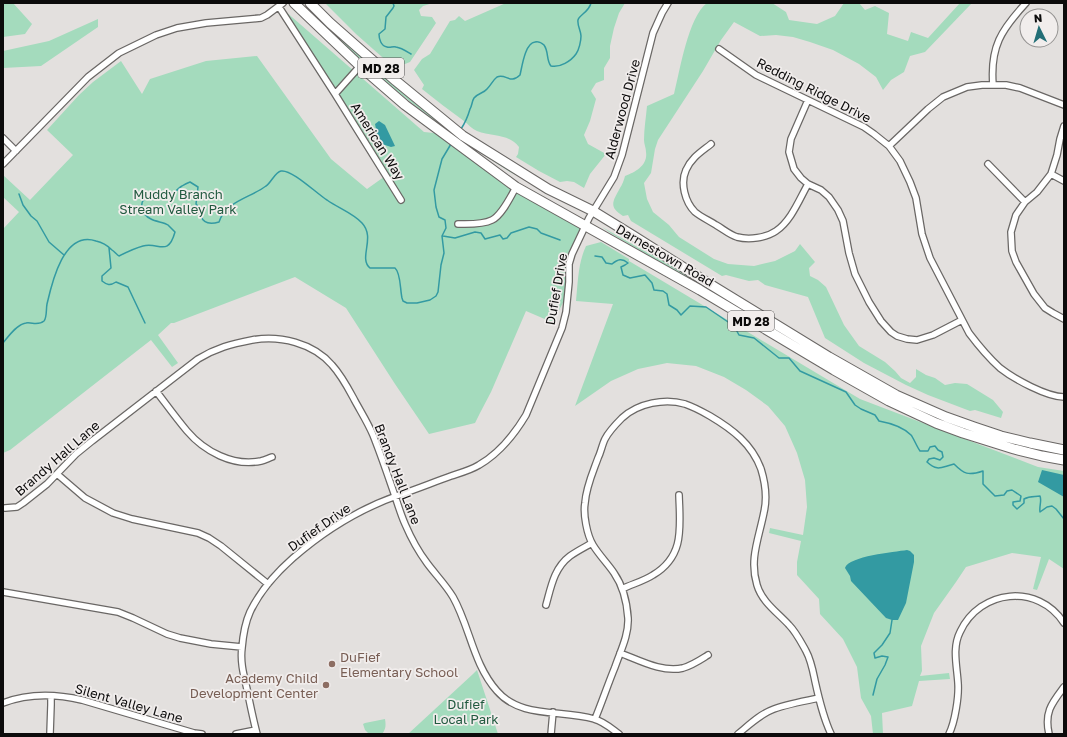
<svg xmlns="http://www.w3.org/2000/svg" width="1067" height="737" font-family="'Golos Text',sans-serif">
<rect width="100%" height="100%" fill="#e3e0de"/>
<!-- green -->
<path fill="#a4dbbd" d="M3,3H13L32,24L25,34L3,37Z
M325,3H433L423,6L419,10L421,16L432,17L436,23L410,62L405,64L392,61L390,64L356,34Z
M506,3H625L619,13L614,28L610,46V58L604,68V80L596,83L591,91L596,99L590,121L584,135L588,144L606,154L590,174L584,188L574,182L567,181L560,182L539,171L516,157L518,154L519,147C508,133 492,137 477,131C472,129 468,124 464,121C450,111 436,100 422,89L424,85L414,70L422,59L430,54L450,21L455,20L459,16L465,21Z
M707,3H772L786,12L789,20L817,24L835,16L844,3H859L865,10L875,6L889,13L887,34L908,41L911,32L928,38L960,3H972L925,52L910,56L904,72L891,80L883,90L876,77L859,64L833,50L810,42L793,37L776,35L760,36L734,22L721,40L703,71L658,140L655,149L651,173L644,183L647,199L653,212L669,225L679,237L714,259L728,264L754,266L775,261L795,251L800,244L815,262L809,268L810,276L818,280L826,287L844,325L859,346L885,362L895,371L901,378L910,383L916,377V369L926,375L935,378L945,385L955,383L967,384L993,400L1003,412L1001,418L975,410L970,411L928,395L906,385L864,363L825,338L808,297L765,285L758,280L749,281L726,275L722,276L631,221L628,215L623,216C608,207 613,201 620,188C622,185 624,180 625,176C636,172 648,165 646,152C646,148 644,144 644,140C644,129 646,117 647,106L674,94C680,71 688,17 707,3Z
M302,4L335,34L343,40L427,109L576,207L579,210L541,188L510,172L473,148L442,126L413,104L374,72L351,52Z
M285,11L424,132L444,134L516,187L586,225L569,264V291L555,318L554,323L526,311L491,392L480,413L475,423L429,434L395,384L346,308L295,277L174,323H171L158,335L178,363L172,367L151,340L10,450L3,453V229L19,212L3,197V175L30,200L73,155L47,130L79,95L93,82L121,61L142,94L150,79L206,61L257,56L331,159L367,189L388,174Z
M98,19V27L41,66L3,68V51L49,41Z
M602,227L648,253L673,265L867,383L1017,444L1064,455V457L1041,453L960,429L900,403L612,234Z
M601,242L629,259V261L860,399L1038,467L1064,471V569L1049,559L1037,590L1033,589L1041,557L1012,553L966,567L956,582L934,613L921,646L922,671L920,676L949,673L950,679L919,681L912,706L882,713L883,734H873L871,716L861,698L857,667L843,639L820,614L819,599L797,575V562L801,541L769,533L770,528L803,535L807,507L805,480L797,453L785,426L768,406L746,390L724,377L696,366L667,363L638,369L611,381L575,406L613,304L576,301C578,282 578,263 586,246Z
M477,670L498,734H408L473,674Z
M385,719C386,725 386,729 382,734H369L365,730L363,724L365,723Z"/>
<!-- water -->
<path fill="#339aa2" d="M379,121L385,125L395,146L391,147L382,144L377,134L375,124Z
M1042,470L1064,475V497L1038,482Z
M907,550L910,551L914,555V562L906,603L898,620H892L886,618L851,581L850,576L845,568C849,556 894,552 907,550Z"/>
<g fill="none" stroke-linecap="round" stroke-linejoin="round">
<!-- stream -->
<path stroke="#339aa2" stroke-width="1.5" d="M393,3L394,6L393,8L386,17L385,29L379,34C379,39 381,46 387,47C390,48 393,46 396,47C402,48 406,51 411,54
M461,129C465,123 468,116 470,109C472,106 472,101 474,98C478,93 484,93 487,89C491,85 493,80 497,77C506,73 510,85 520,75C522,67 525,43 535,42C538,41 542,43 544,45C549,52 546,60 551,66C560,68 571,61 576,54C579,50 581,41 581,36C581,31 577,25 578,20C579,15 589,12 591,3
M19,194L23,205L31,216L37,221L49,242L64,255
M443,236L455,238L475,232L481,233L485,239L500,235L503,239L507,238L511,233L529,227L537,229L541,233L560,240
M109,248L111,268L102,276V281C107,285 110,286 116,282L128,287L145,323
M595,256L602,257L606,263L612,264C618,259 622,258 628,263L625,265L621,267L623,275L630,278L645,275L652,283L654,290L663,291L667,294L669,305L677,310L681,315L690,306L706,307L734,326L739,335L754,338L779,358H789L800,371L846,392L855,405L861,409L875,415L879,421C890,423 903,427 911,435C913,437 917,447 920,451H928L930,447L935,446L938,450L942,452L943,457L940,460L934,458L929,459L927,462C938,472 941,467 954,464C964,474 968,476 983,471V484L995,496L1004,495L1007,491L1012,490L1021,496L1020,501L1013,502V505L1017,509L1024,503V499C1030,496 1035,497 1040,496C1042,501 1039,506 1040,512L1047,507L1052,506L1056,509L1064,519
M3,343C8,337 17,324 26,323C32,322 38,326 44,321C47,318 46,309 47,304C52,282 64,230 96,241C101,242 108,246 112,250C115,252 116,254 119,256C127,252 135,248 143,246C159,242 168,257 175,232C173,230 170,227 168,225C164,222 156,222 151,219C146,217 143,212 142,207C139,192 166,196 175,192C177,190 180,187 182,186C185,184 187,183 190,182L198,187L196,204C202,209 198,211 201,216C204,225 212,224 219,222C226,201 250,198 266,186C271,183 275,172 281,171C292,169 317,194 327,200C338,208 353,213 362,223C376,238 358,258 370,268H395C401,273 400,290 402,298L403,301L407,303H417L430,300L436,296L438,292L441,265L444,253L442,236L446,228L445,220L439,217L436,207L434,190L442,159L451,144
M1064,525V528
M873,695L877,679L885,665L888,657L882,656L875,658L874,653L882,645L890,633L892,620"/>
<!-- street casing -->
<g stroke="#6a6765" stroke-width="8">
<path id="street" d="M279,7L335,94L401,200
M719,49L756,75L864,127L874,134L889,146L900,161L910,182L916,198L922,234L930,258L969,333C978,345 989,358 1000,368C1014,379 1047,397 1064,397
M993,85C990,47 1001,30 1026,3
M335,94L360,66
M808,100L791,139L789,152L794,169L801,178L808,184L821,190L829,197L838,210L843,221L849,253L855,274L869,302L881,321L891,332L897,336L907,339L917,340L933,335L962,320
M1064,126L1060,139L1057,155L1051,174L1037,192L1025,202L1016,215L1011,232L1012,251L1016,262L1034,294L1045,308L1053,313L1064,319
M3,138L16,151
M711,144C701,152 691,158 686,170C680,183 685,202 695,212C701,217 710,221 716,225C723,229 730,235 737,237C749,240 766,238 776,231C791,221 799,200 808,184
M889,146L928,109L943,97L967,87L982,85H1006L1020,88L1064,105
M3,164L88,77L119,53L156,35L177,28L206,23L261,18L267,15L283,3
M988,164L1025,202
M1051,174L1064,181
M458,224C468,224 482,225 492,220C502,215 511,196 516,187
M156,391C166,404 176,418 187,431C204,451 233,467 261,461C265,460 269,458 272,457
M57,474L85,498L113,513L132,519L198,533L209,538L221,546L268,584
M5,508L17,507L23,503L47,484L76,454L92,441L198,359C216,348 231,344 252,340C280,335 313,343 332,365C342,376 348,388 355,401C361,412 368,423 373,435C381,455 388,476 395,496C398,505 401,515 405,524C411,538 418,551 427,563C435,574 446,585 453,597C470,627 473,664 497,691C521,719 562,709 594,719C603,721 612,729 619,734
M622,589C632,584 644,581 653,575C685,556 680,527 679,495
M3,592L118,612L133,618L167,634L180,638L211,644L242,647
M546,605C551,587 554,568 570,556C577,551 585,547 592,543
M620,653C639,660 662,673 683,668C693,665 700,660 708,655
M3,703C29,693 56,694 82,700L194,733L202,734
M595,719C602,702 608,684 615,667C620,652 629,635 628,618C627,603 623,586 614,573C608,564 599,555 593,545C587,535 583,514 585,503C586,487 593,472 598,458C601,452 602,445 605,439C609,431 616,424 622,418C638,403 665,398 685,404C694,407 703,412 710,416C732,429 752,444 761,469C765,482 767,499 764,512C759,538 749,559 757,585C762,602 777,612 789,625C796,632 801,642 806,651C811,660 813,671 815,681C819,699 823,717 831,734
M50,734L51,705V696
M236,734L256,730
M257,734C253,719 250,704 247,689C244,676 240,662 242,648C243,636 245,623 250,612C260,591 276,573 293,558C325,530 359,509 399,495C417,489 434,482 451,476C460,473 471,470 479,465C500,453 514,435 526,415L562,328L566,312L569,282V264L572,254L589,218L614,177L622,155L653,33L662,13L668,3
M551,734L553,712
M738,734C749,725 760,714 774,709C788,704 804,701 819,698
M949,734C955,722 959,696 958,683C957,666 952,648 960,632C980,589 1038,583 1064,623
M1049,734C1044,712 1052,703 1064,687"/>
</g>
<!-- primary casing -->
<g stroke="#6a6765" stroke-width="11">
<path id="primary" d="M294,3L360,66L405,105L516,187L700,290L834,370L889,401L936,423L963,433L1014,449L1042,456L1064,460
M310,3L330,23L396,81L463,136L548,189L593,211L632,235L708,283L829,357L896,395L946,417L974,427L1001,436L1030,443L1064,450"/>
</g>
<!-- street -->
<use href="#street" stroke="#fff" stroke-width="5.5"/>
<!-- primary -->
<use href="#primary" stroke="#fff" stroke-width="9"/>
</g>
<!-- markers -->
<g fill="#8d6e63" stroke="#f1edec" stroke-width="1.5">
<circle cx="332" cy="664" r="4"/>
<circle cx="326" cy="685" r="4"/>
</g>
<g text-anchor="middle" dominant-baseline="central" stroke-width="3.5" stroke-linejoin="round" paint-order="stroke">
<!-- shield labels -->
<g fill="#f1edec" stroke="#514f4e" stroke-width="1">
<rect x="358" y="58" width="46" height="20" rx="3"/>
<rect x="728" y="311" width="46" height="20" rx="3"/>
</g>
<g font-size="12" font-weight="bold" fill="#0c0b0b">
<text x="381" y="68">MD 28</text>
<text x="751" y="321">MD 28</text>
</g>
<!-- street labels -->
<g font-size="13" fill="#0c0b0b" stroke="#f1edec">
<text transform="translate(814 90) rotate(27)">Redding Ridge Drive</text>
<text transform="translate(622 109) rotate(-75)">Alderwood Drive</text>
<text transform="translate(378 141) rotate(58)">American Way</text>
<text transform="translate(665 255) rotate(30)">Darnestown Road</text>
<text transform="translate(556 289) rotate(-80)">Dufief Drive</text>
<text transform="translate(57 458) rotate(-41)">Brandy Hall Lane</text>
<text transform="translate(398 474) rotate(69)">Brandy Hall Lane</text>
<text transform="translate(319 527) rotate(-35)">Dufief Drive</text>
<text transform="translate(129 703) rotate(16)">Silent Valley Lane</text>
</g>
<!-- park labels -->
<g font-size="13" fill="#225a40" stroke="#f1edec">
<text x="178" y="194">Muddy Branch<tspan x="178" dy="15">Stream Valley Park</tspan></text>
<text x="466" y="704">Dufief<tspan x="466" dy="15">Local Park</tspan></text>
</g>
<!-- education labels -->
<g font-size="13" fill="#785e54" stroke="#f1edec" text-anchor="start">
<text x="340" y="657">DuFief<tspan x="340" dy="15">Elementary School</tspan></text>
<text x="318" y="678" text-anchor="end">Academy Child<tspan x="318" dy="15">Development Center</tspan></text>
</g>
</g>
<!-- border -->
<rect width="1067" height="737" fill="none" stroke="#0c0b0b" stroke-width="8"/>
<!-- north arrow -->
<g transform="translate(1039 28) rotate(355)"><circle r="19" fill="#f1edec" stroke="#959392"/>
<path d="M0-3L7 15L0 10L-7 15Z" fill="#236e76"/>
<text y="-6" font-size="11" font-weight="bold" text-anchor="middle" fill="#0c0b0b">N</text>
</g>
</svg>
